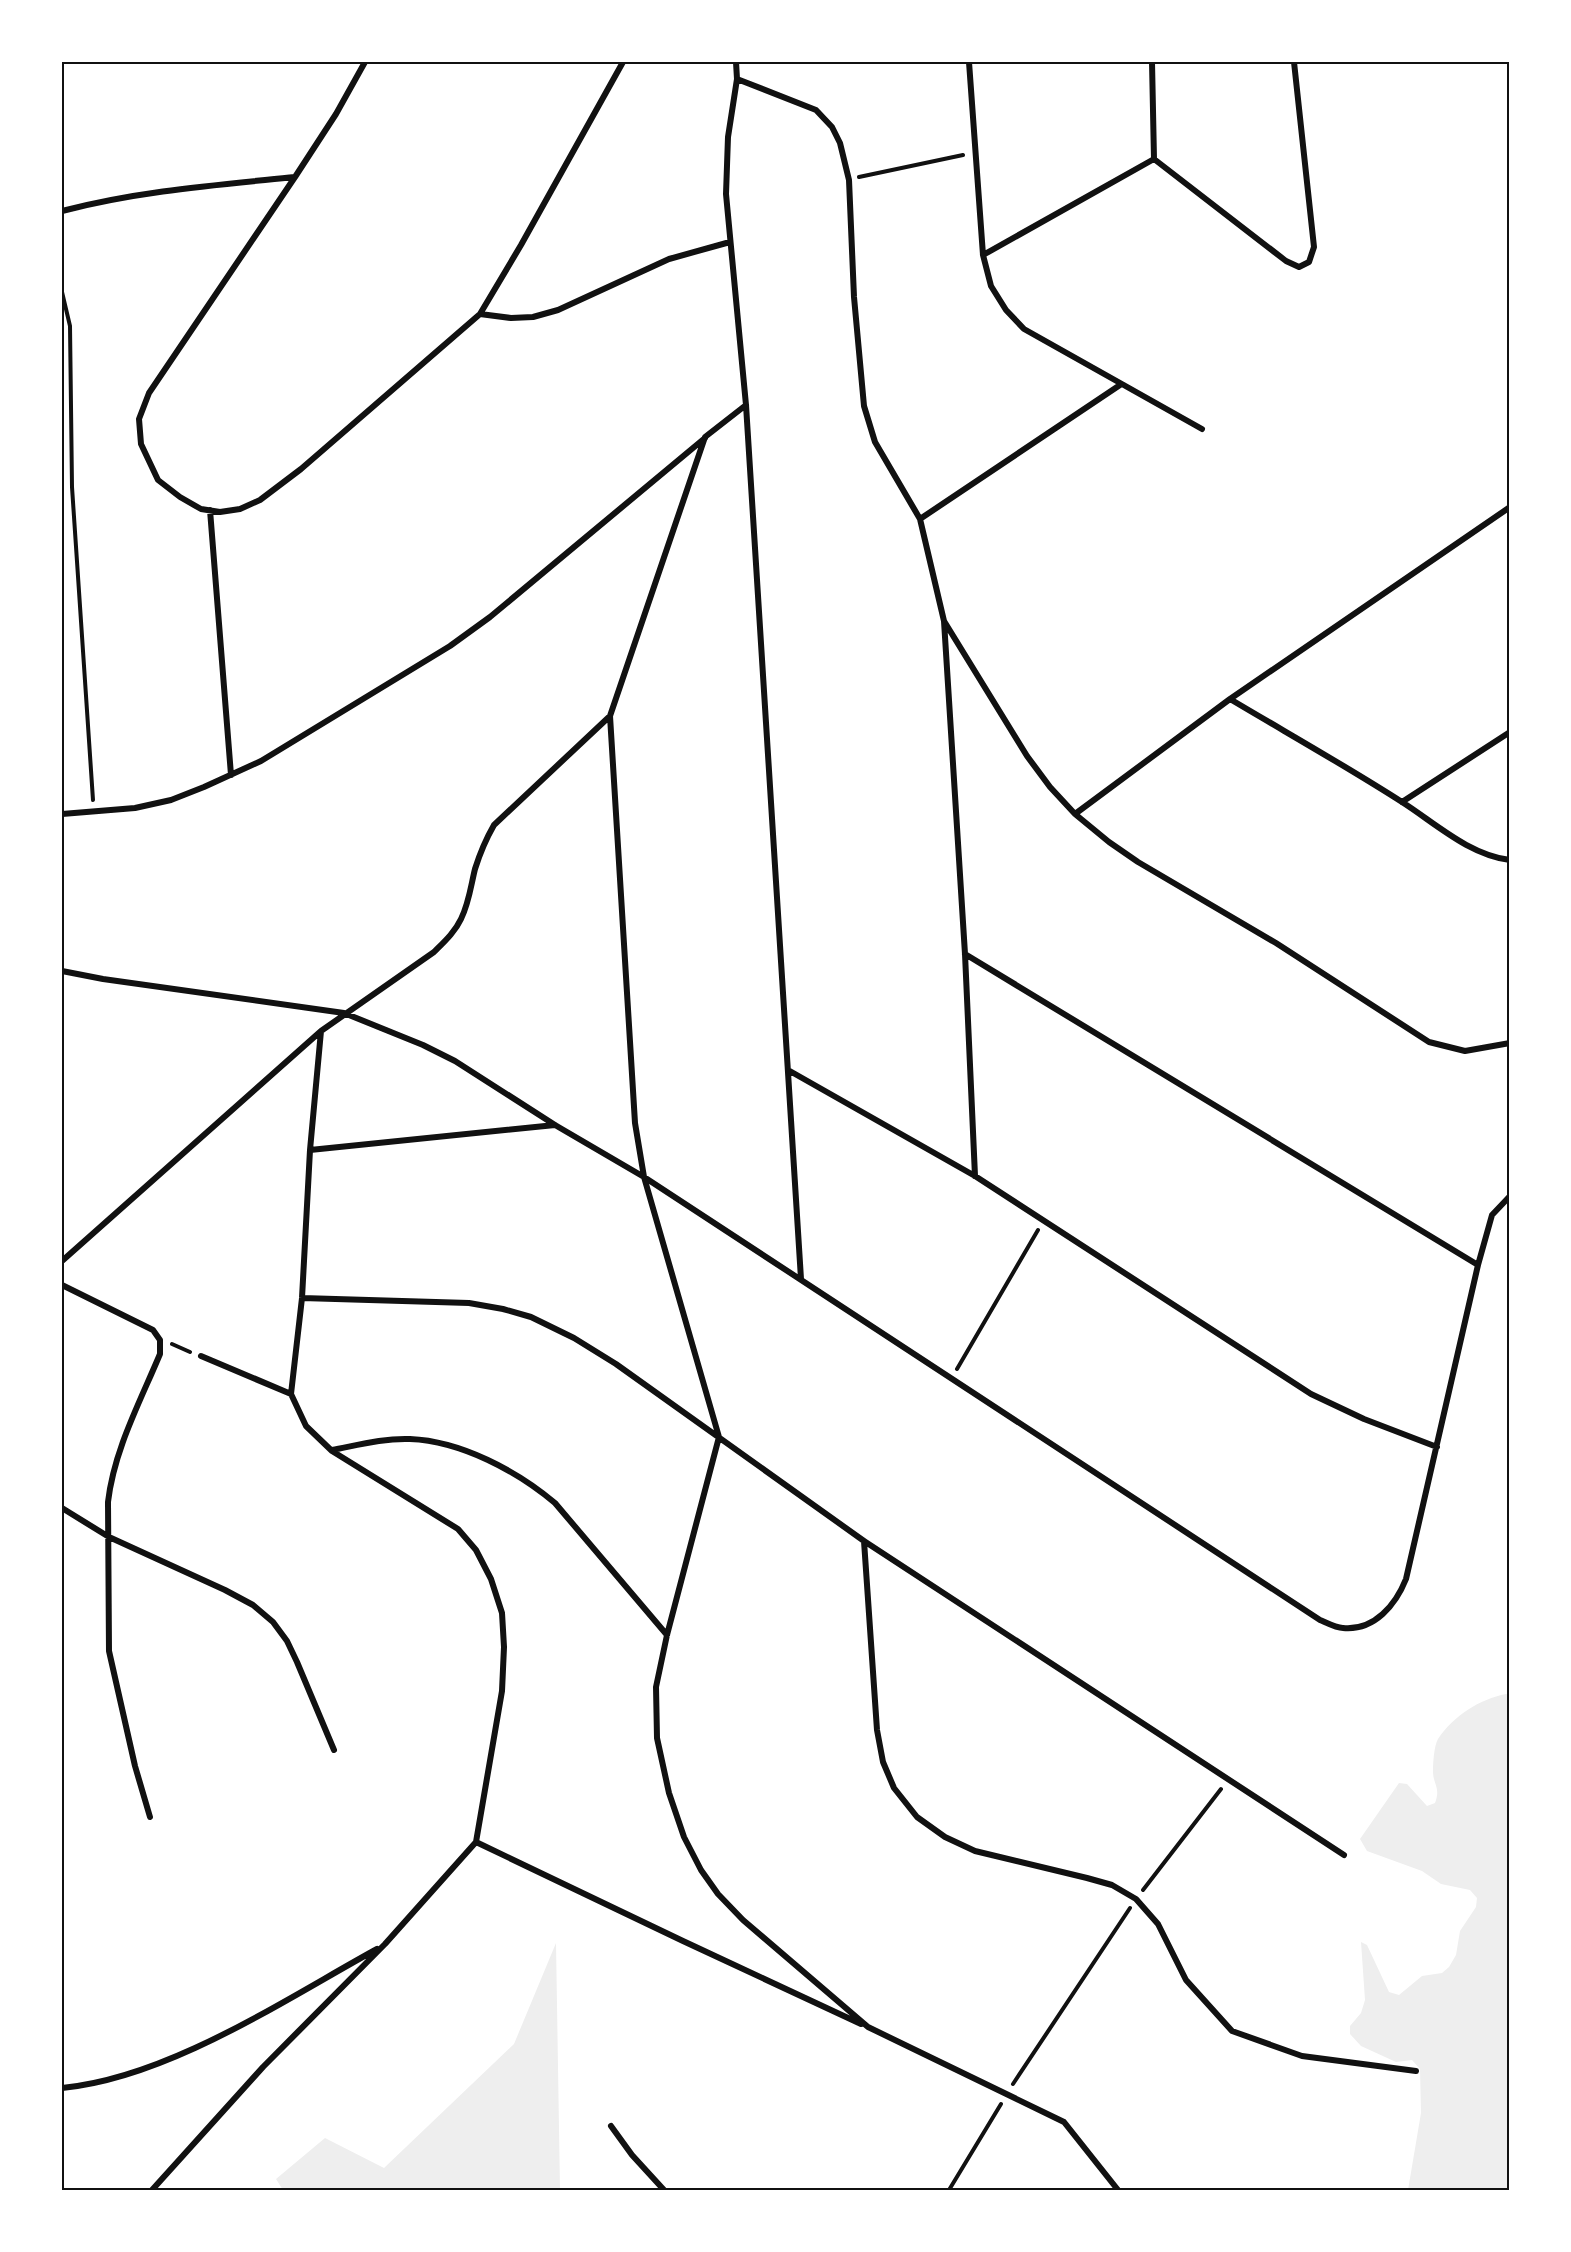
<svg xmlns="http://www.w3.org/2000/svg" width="1571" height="2252" font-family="Roboto,sans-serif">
<rect width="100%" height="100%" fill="#fff"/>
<!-- green -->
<path fill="#eee" d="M1506,1694L1510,1695L1509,2190H1408L1421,2113L1420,2069L1412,2060L1396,2062L1361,2046L1350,2034V2026L1361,2013L1365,2000L1361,1942L1367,1945L1389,1992L1399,1995L1422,1976L1442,1973L1449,1967L1456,1955L1460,1931L1476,1907L1477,1898L1470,1890L1441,1884L1422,1871L1367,1851L1360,1839L1399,1783L1407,1784L1427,1806L1435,1803C1441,1787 1433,1785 1433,1771C1433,1763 1434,1746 1438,1739C1453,1716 1480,1699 1506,1694Z
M556,1943L560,2190H283L276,2179L325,2138L384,2168L514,2044Z"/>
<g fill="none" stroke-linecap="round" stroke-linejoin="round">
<!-- path -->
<path stroke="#111" stroke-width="4" d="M859,177L963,155
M62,292L70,326L72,487L93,800
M172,1344L190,1352
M957,1369L1038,1230
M1143,1890L1221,1789
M1013,2084L1130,1908
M949,2190L1001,2104"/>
<!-- minor -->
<path stroke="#111" stroke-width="6" d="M736,62L737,79L728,137L726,194L746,405L801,1279
M969,62L983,255L991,286L1006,310L1024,329L1202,429
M1152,62L1154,159L1286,261L1299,267L1309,262L1314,247L1294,62
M737,79L816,110L832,127L840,143L849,180L854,297L864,406L875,442L920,519L944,621L965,954L975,1176
M295,177L149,393L139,419L141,444L158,480L180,497L201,509L220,512L240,509L260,500L301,469L480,314L521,245L623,62
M62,211C138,191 217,185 295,177L336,114L365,62
M983,255L1154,159
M480,314L511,318L533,317L558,310L669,259L730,242
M746,405L705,437L610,716L635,1123L644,1177L719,1437L667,1635L656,1687L657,1738L669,1793L684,1837L701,1870L718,1894L743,1920L868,2027L1064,2122L1118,2190
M210,510L231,775
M920,519L1120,385
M944,621L1027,756L1050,787L1075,814L1109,842L1138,862L1276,943L1429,1042L1465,1051L1510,1043
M1230,699C1287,733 1346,766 1402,802C1435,823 1469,855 1510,860
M1402,802L1510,732
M62,814L135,808L171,800L204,787L261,761L450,646L490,617L705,438
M1075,814L1230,699L1510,507
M965,954L1478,1265
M62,971L103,979L344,1013L423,1045L455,1061L555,1125L644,1177L1320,1620C1327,1623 1336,1628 1343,1628C1375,1631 1396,1604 1406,1579L1478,1265L1492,1215L1510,1196
M788,1070L975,1176L1311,1394L1364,1419L1437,1447
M310,1150L555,1125
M62,1261L321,1031
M62,1285L153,1330L160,1340V1354C140,1402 114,1450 108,1502L109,1651L135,1766L150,1817
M302,1298L469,1303L503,1309L531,1317L574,1338L616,1364L864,1541L1344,1855
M201,1356L291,1394
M332,1450C358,1445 384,1438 410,1439C461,1441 517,1471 555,1503L667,1635
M62,1508L109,1537L225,1590L253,1605L273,1622L287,1641L297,1662L334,1750
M864,1541L877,1730L883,1762L894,1788L917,1817L945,1837L975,1851L1087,1878L1112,1885L1136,1899L1158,1924L1186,1980L1232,2031L1302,2056L1416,2071
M476,1842L502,1691L504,1647L502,1613L491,1579L476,1550L458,1529L332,1451L306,1426L291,1394L302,1298L310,1150L321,1031L434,952C444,942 455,932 461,919C469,903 471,885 475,869C480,853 486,839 494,825L610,716
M476,1842L683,1941L861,2024
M62,2088C168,2078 284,2000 377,1949
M611,2126L632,2155L664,2190
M152,2190L263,2067L385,1944L476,1842"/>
</g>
<!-- border -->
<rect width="1571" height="2252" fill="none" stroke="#ffffff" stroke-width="126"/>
<rect x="63" y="63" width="1445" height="2126" fill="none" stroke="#111" stroke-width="2"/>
</svg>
